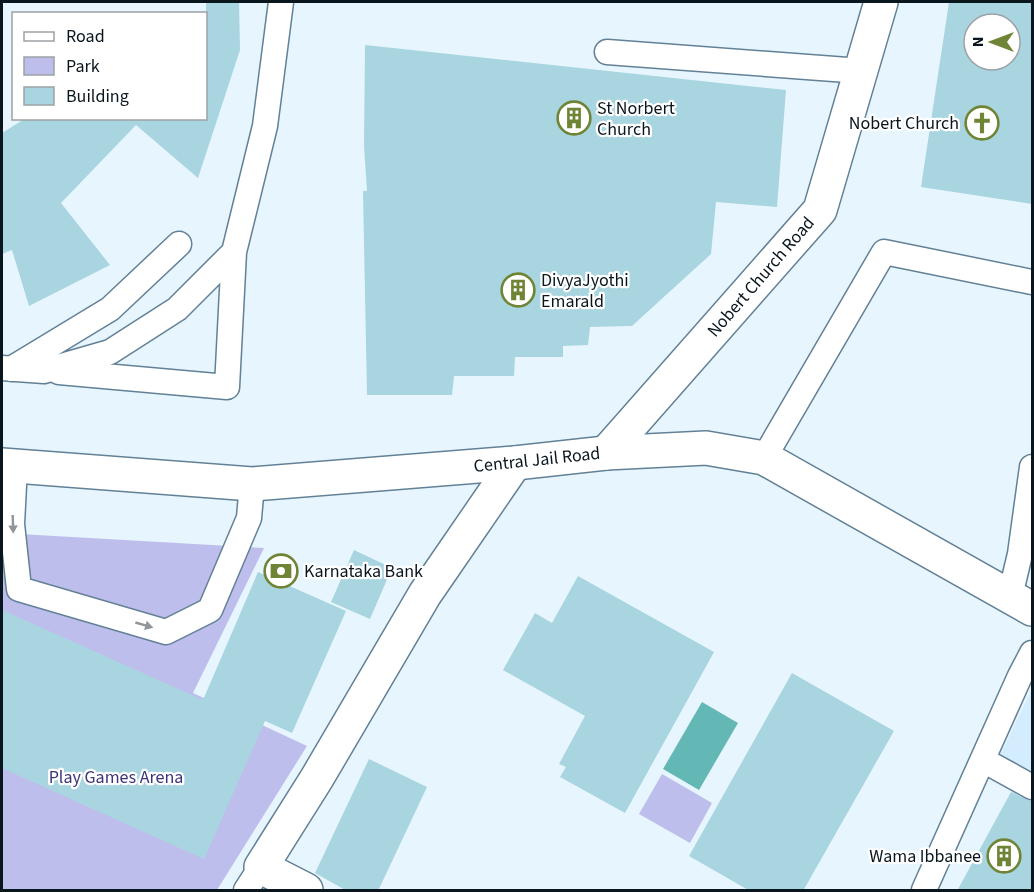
<svg xmlns="http://www.w3.org/2000/svg" width="1034" height="892" font-family="'Source Sans 3',sans-serif">
<rect width="100%" height="100%" fill="#e7f5fe"/>
<!-- built -->
<path fill="#d4edfe" d="M1032,689V771L1000,755Z"/>
<!-- green -->
<path fill="#bebeed" d="M2,533L264,548L193,693L307,746L217,890H2Z
M662,774L712,803L690,843L639,814Z"/>
<!-- water -->
<path fill="#63b8b5" d="M702,702L738,723L699,790L663,769Z"/>
<!-- building -->
<path fill="#a9d5e1" fill-rule="evenodd" d="M206,2H239L240,50L198,178L136,125L61,203L110,265L29,306L12,250L2,254V133L26,118H206Z
M949,2H1032V204L921,187ZM974,24H1010V60H974Z
M365,45L786,90L777,207L716,202L711,254L632,326L590,327L588,345L563,346V357H515L514,376H454L452,395H367L363,191H367L364,146Z
M354,550L392,568L370,619L331,602Z
M258,572L346,611L292,733L265,721L204,859L2,768V610L203,700Z
M578,576L714,652L625,813L560,777L566,767L559,764L585,716L503,670L535,613L552,623Z
M792,673L894,731L803,891H750L689,856Z
M369,759L427,787L378,891H347L315,873Z
M1011,792L1032,801V891H957Z"/>
<g fill="none" stroke-linecap="round" stroke-linejoin="round">
<!-- service casing -->
<g stroke="#628196" stroke-width="27">
<path id="service" d="M607,52L861,71
M2,368L44,371L110,352L177,309L234,252L265,126L281,2
M11,369L110,309L179,244
M59,372L227,387L234,252
M764,458L884,252L1032,282
M15,466L12,524L19,589L166,632L210,610L249,518L252,484
M1010,596L1020,554L1032,467
M983,760L1032,787
M246,890L261,867
M924,890L1020,676L1032,653"/>
</g>
<!-- minor casing -->
<g stroke="#628196" stroke-width="36">
<path id="minor" d="M606,453L820,210L881,2
M306,890L261,867L317,778L425,594L515,463"/>
</g>
<!-- secondary casing -->
<g stroke="#628196" stroke-width="36">
<path id="secondary" d="M2,465L252,484L515,463L606,453L706,448L764,458L1032,609"/>
</g>
<!-- service -->
<use href="#service" stroke="#fff" stroke-width="24"/>
<!-- minor -->
<use href="#minor" stroke="#fff" stroke-width="33"/>
<!-- secondary -->
<use href="#secondary" stroke="#fff" stroke-width="33"/>
</g>
<!-- one-way arrows -->
<defs><path id="oneway-solid" d="M-6-.8H1V-3.2L6.5 0L1 3.2V.8H-6Z" transform="scale(1.5)"/></defs>
<g fill="#91969a">
<use href="#oneway-solid" transform="translate(13 524) rotate(88)"/>
<use href="#oneway-solid" transform="translate(144 625) rotate(16)"/>
</g>
<!-- icons -->
<defs>
<g id="building-ring" transform="scale(1.725)"><circle r="9.5" fill="#fff" stroke="#6f8435" stroke-width="1.5"/><path d="M-4-6H4V6H1V3H-1V6H-4ZM-2.5-4.3h1.7v1.8h-1.7ZM.8-4.3h1.7v1.8H.8ZM-2.5-1h1.7V.8h-1.7ZM.8-1h1.7V.8H.8Z" fill="#6f8435"/></g>
<g id="church-ring" transform="scale(1.725)"><circle r="9.5" fill="#fff" stroke="#6f8435" stroke-width="1.5"/><path d="M-1.2-6h2.4v3.5h3.3v2.4h-3.3V6h-2.4V-.1h-3.3v-2.4h3.3Z" fill="#6f8435"/></g>
<g id="bank-ring" transform="scale(1.725)"><circle r="9.5" fill="#fff" stroke="#6f8435" stroke-width="1.5"/><path d="M-6-4H6V4H-6ZM0-2.3a2.3 2.3 0 1 0 0 4.6a2.3 2.3 0 1 0 0-4.6Z" fill="#6f8435"/></g>
</defs>
<g fill-rule="evenodd">
<use href="#building-ring" x="574" y="118"/>
<use href="#church-ring" x="982" y="123"/>
<use href="#building-ring" x="518" y="290"/>
<use href="#bank-ring" x="281" y="571"/>
<use href="#building-ring" x="1004" y="856"/>
</g>
<g text-anchor="middle" dominant-baseline="central" stroke-width="4.5" stroke-linejoin="round" paint-order="stroke">
<!-- poi labels -->
<g font-size="18" fill="#0a161e" stroke="#fff" text-anchor="start">
<text x="597" y="108">St Norbert<tspan x="597" dy="21">Church</tspan></text>
<text x="959" y="123" text-anchor="end">Nobert Church</text>
<text x="541" y="280">DivyaJyothi<tspan x="541" dy="21">Emarald</tspan></text>
<text x="304" y="571">Karnataka Bank</text>
<text x="981" y="856" text-anchor="end">Wama Ibbanee</text>
</g>
<!-- street labels -->
<g font-size="18" fill="#0a161e" stroke="#fff">
<text transform="translate(761 277) rotate(-49)">Nobert Church Road</text>
<text transform="translate(537 460) rotate(-6)">Central Jail Road</text>
</g>
<!-- park labels -->
<g font-size="18" fill="#3c3478" stroke="#fff">
<text x="116" y="777">Play Games Arena</text>
</g>
</g>
<!-- border -->
<rect width="1034" height="892" fill="none" stroke="#0a161e" stroke-width="6"/>
<!-- legend -->
<rect x="12" y="12" width="195" height="108" fill="#ffffff" stroke="#9da2a5" stroke-width="1.5"/>
<rect x="24" y="32" width="30" height="9" fill="#ffffff" stroke="#9da2a5" stroke-width="1.5"/>
<text x="66" y="42" font-size="18" fill="#0a161e">Road</text>
<rect x="24" y="57" width="30" height="18" fill="#bebeed" stroke="#9da2a5" stroke-width="1.5"/>
<text x="66" y="72" font-size="18" fill="#0a161e">Park</text>
<rect x="24" y="87" width="30" height="18" fill="#a9d5e1" stroke="#9da2a5" stroke-width="1.5"/>
<text x="66" y="102" font-size="18" fill="#0a161e">Building</text>
<!-- north arrow -->
<g transform="translate(992 42) rotate(270)"><circle r="28" fill="#ffffff" stroke="#9da2a5" stroke-width="1.5"/>
<path d="M0-4.5L10 22L0 15L-10 22Z" fill="#6f8435"/>
<text y="-9" font-size="16" font-weight="bold" text-anchor="middle" fill="#0a161e">N</text>
</g>
</svg>
